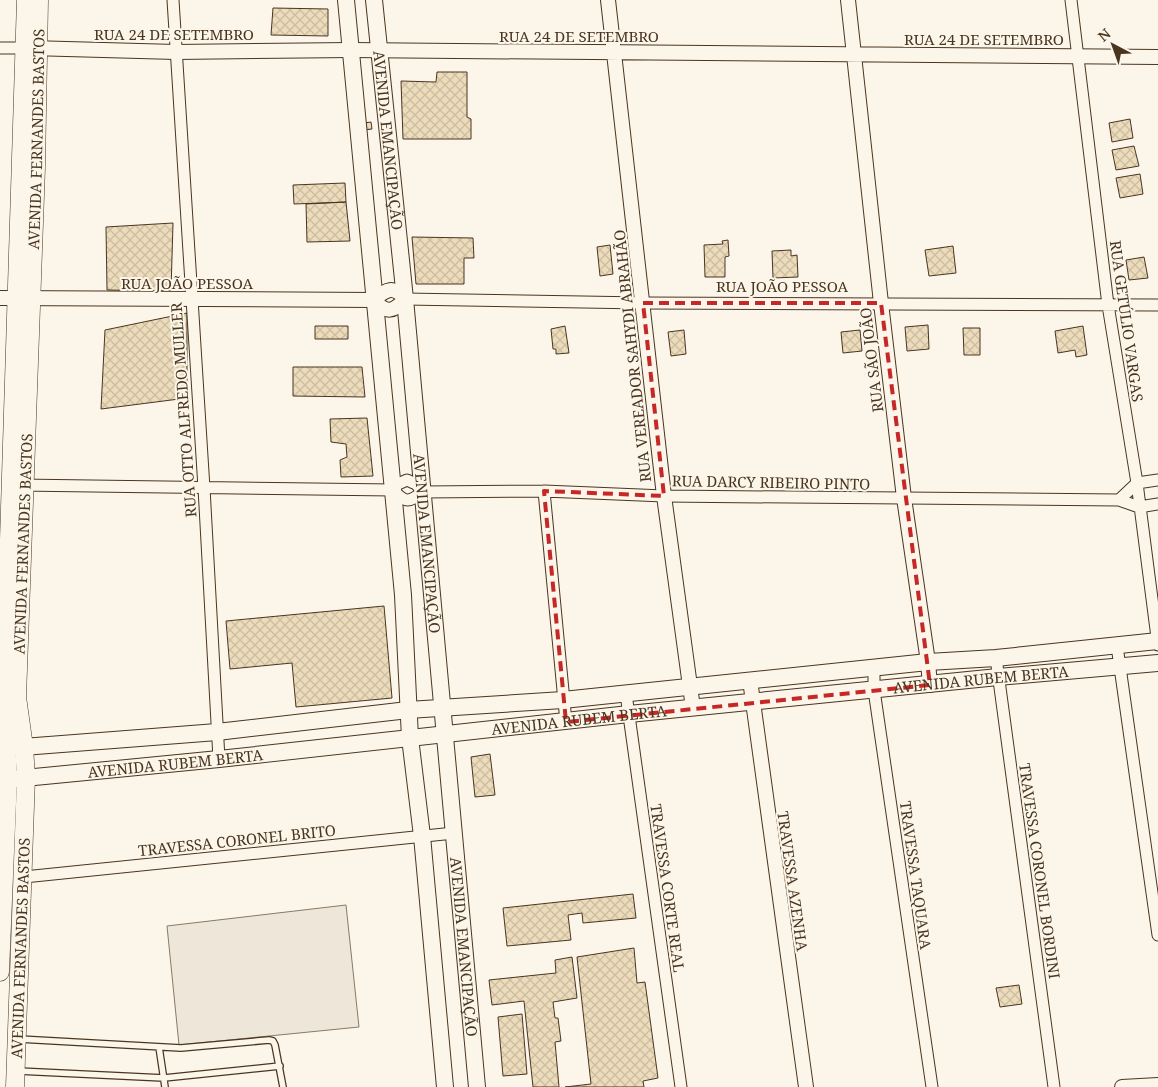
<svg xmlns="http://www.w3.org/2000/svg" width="1158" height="1087" font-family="'Noto Serif',serif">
<defs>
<pattern id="building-cross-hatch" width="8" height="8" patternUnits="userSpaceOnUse" patternTransform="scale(1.25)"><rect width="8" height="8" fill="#ecdcbc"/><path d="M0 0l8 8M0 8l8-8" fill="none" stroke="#ccbda1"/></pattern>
</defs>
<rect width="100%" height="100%" fill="#fbf6e9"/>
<!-- pitch -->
<path fill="#ede6d9" stroke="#887966" d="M346,905L359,1027L179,1045L167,926Z"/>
<!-- building -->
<path fill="url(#building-cross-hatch)" stroke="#4a3520" d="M273,8L328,9V36L271,35Z
M437,72H467V117L471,119V139H403L401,81L436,82Z
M1130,119L1133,138L1112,142L1109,123Z
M371,122L372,129L364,130V123Z
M1134,146L1139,166L1116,170L1112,150Z
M1140,174L1143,194L1120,198L1116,178Z
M345,183L346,202L294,204L293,185Z
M346,202L350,241L307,242L306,204Z
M173,223L171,291L107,290L106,227Z
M412,237L473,238L474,258H464V284H416Z
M728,240L729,256L725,257V277H705L704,245L723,244L722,241Z
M610,245L613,274L600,276L597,247Z
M953,246L956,273L929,276L925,250Z
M791,250V256L797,255L798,277L773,278L772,251Z
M1144,257L1148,278L1129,280L1126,260Z
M187,313V398L101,409L105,330Z
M928,325L929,349L907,351L905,327Z
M315,326H348V339H315Z
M565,326L569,353L556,354V349H553L551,329Z
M1083,326L1087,355L1076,357L1075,350L1058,353L1055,331Z
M963,328H980V355H964Z
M684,330L686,354L671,356L668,332Z
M860,330L862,351L843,353L841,332Z
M293,367H362L365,397L293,396Z
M367,418L373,476L341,477L340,460L347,457L346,444L331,442L330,419Z
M384,606L392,698L296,707L292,663L230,669L226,621Z
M490,754L495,795L475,797L471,757Z
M633,894L636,918L583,923L582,913L568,915L571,940L507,946L503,908Z
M634,948L637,983L645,982L658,1078L643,1081L644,1087H565L591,1084L577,957Z
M572,957L577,998L553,1002L555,1018H558L561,1041L555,1042L559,1087H533L524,1001L492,1005L489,980L556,973L555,960Z
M1019,985L1022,1004L1000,1007L996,988Z
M522,1014L527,1074L503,1076L498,1017Z"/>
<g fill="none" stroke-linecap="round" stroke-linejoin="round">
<!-- service casing -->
<g stroke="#4a3520" stroke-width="8">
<path id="service" d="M19,1039L181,1048L269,1040L273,1041L275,1045L283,1087
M159,1047L165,1087
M18,1071L164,1078L280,1066"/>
</g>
<!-- minor casing -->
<g stroke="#4a3520" stroke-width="13">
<path id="minor" d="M173,0L204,488L219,759
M1071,0L1108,305L1137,483L1158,645
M0,48H24
M405,299L643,303L1158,305
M19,485L393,490C406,504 409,502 423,492L544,491L664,496L1119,500L1139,507L1158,504
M393,490L398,484L407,480L416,484L423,492
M544,491L566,722
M1119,500L1137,483L1158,480
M1117,646L1158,935
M996,658L1054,1087
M874,668V690L932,1087
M626,694L681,1087
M24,877L454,833"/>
</g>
<!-- tertiary casing -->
<g stroke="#4a3520" stroke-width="16">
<path id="tertiary" d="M608,0L664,496L693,708
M848,0L881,303L904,498L928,662L930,685
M30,48L176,52L351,50L1158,57
M0,298L374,300C386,289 394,285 405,299C394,312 386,314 374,300
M750,680L806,1087
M1122,1087L1158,1085"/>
</g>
<!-- secondary casing -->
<g stroke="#4a3520" stroke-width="18">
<g id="secondary">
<path d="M346,0L403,595L410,738L422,836L445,1087"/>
<path id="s1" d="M374,0L405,299L477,1087"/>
<path d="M10,748L217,732L408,710L563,700L928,662L996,658L1158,641"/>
<path id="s2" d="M14,779L219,759L629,714L998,677L1158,663"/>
</g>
</g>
<!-- primary casing -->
<g stroke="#4a3520" stroke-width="19">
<g id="primary">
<path d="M0,972L8,779L4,698L26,0"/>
<path id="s3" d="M15,1087L26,777L24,747L17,697L36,167L39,0"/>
</g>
</g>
<!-- service -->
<use href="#service" stroke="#fbf6e9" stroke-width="5.5"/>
<!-- minor -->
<use href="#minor" stroke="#fbf6e9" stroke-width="11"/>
<!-- tertiary -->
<use href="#tertiary" stroke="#fbf6e9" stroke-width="14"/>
<!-- secondary -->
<use href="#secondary" stroke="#fbf6e9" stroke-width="16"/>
<!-- primary -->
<use href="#primary" stroke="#fbf6e9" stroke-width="18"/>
</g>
<!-- marked area -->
<path fill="none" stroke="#c62828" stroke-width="4" stroke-dasharray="10 6" stroke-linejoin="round" d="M643,303H881L930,685L566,722L544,491L664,496Z"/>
<g text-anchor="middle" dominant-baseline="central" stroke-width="4" stroke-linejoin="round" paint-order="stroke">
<!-- street labels -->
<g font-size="15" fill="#4a3520" stroke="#fbf6e9">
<text x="174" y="34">RUA 24 DE SETEMBRO</text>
<text x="579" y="36">RUA 24 DE SETEMBRO</text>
<text x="984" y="39">RUA 24 DE SETEMBRO</text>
<text stroke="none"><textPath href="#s3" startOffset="949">AVENIDA FERNANDES BASTOS</textPath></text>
<text stroke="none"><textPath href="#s1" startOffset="141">AVENIDA EMANCIPAÇÃO</textPath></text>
<text x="187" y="283">RUA JOÃO PESSOA</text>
<text x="782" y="286">RUA JOÃO PESSOA</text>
<text transform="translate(1127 321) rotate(82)">RUA GETÚLIO VARGAS</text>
<text transform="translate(632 356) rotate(-96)">RUA VEREADOR SAHYDI ABRAHÃO</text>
<text transform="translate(871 360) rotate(-97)">RUA SÃO JOÃO</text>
<text transform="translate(183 410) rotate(-94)">RUA OTTO ALFREDO MULLER</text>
<text transform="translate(771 482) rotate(1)">RUA DARCY RIBEIRO PINTO</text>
<text stroke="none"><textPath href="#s1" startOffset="546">AVENIDA EMANCIPAÇÃO</textPath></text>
<text stroke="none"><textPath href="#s3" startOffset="544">AVENIDA FERNANDES BASTOS</textPath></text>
<text stroke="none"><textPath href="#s2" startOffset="972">AVENIDA RUBEM BERTA</textPath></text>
<text stroke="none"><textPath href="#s2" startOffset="568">AVENIDA RUBEM BERTA</textPath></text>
<text stroke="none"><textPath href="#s2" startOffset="162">AVENIDA RUBEM BERTA</textPath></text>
<text transform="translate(237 840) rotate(-6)">TRAVESSA CORONEL BRITO</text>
<text transform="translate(1040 871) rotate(82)">TRAVESSA CORONEL BORDINI</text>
<text transform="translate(916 875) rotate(82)">TRAVESSA TAQUARA</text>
<text transform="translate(793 881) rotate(82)">TRAVESSA AZENHA</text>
<text transform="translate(668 888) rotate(82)">TRAVESSA CORTE REAL</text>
<text stroke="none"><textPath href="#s1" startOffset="951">AVENIDA EMANCIPAÇÃO</textPath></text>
<text stroke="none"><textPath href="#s3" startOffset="139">AVENIDA FERNANDES BASTOS</textPath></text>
</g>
</g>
<!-- north arrow -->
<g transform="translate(1113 45) rotate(319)" stroke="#fbf6e9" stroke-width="4" paint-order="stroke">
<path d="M0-4L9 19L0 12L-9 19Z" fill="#4a3520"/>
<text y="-8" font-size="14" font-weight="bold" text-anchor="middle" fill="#4a3520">N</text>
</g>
</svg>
